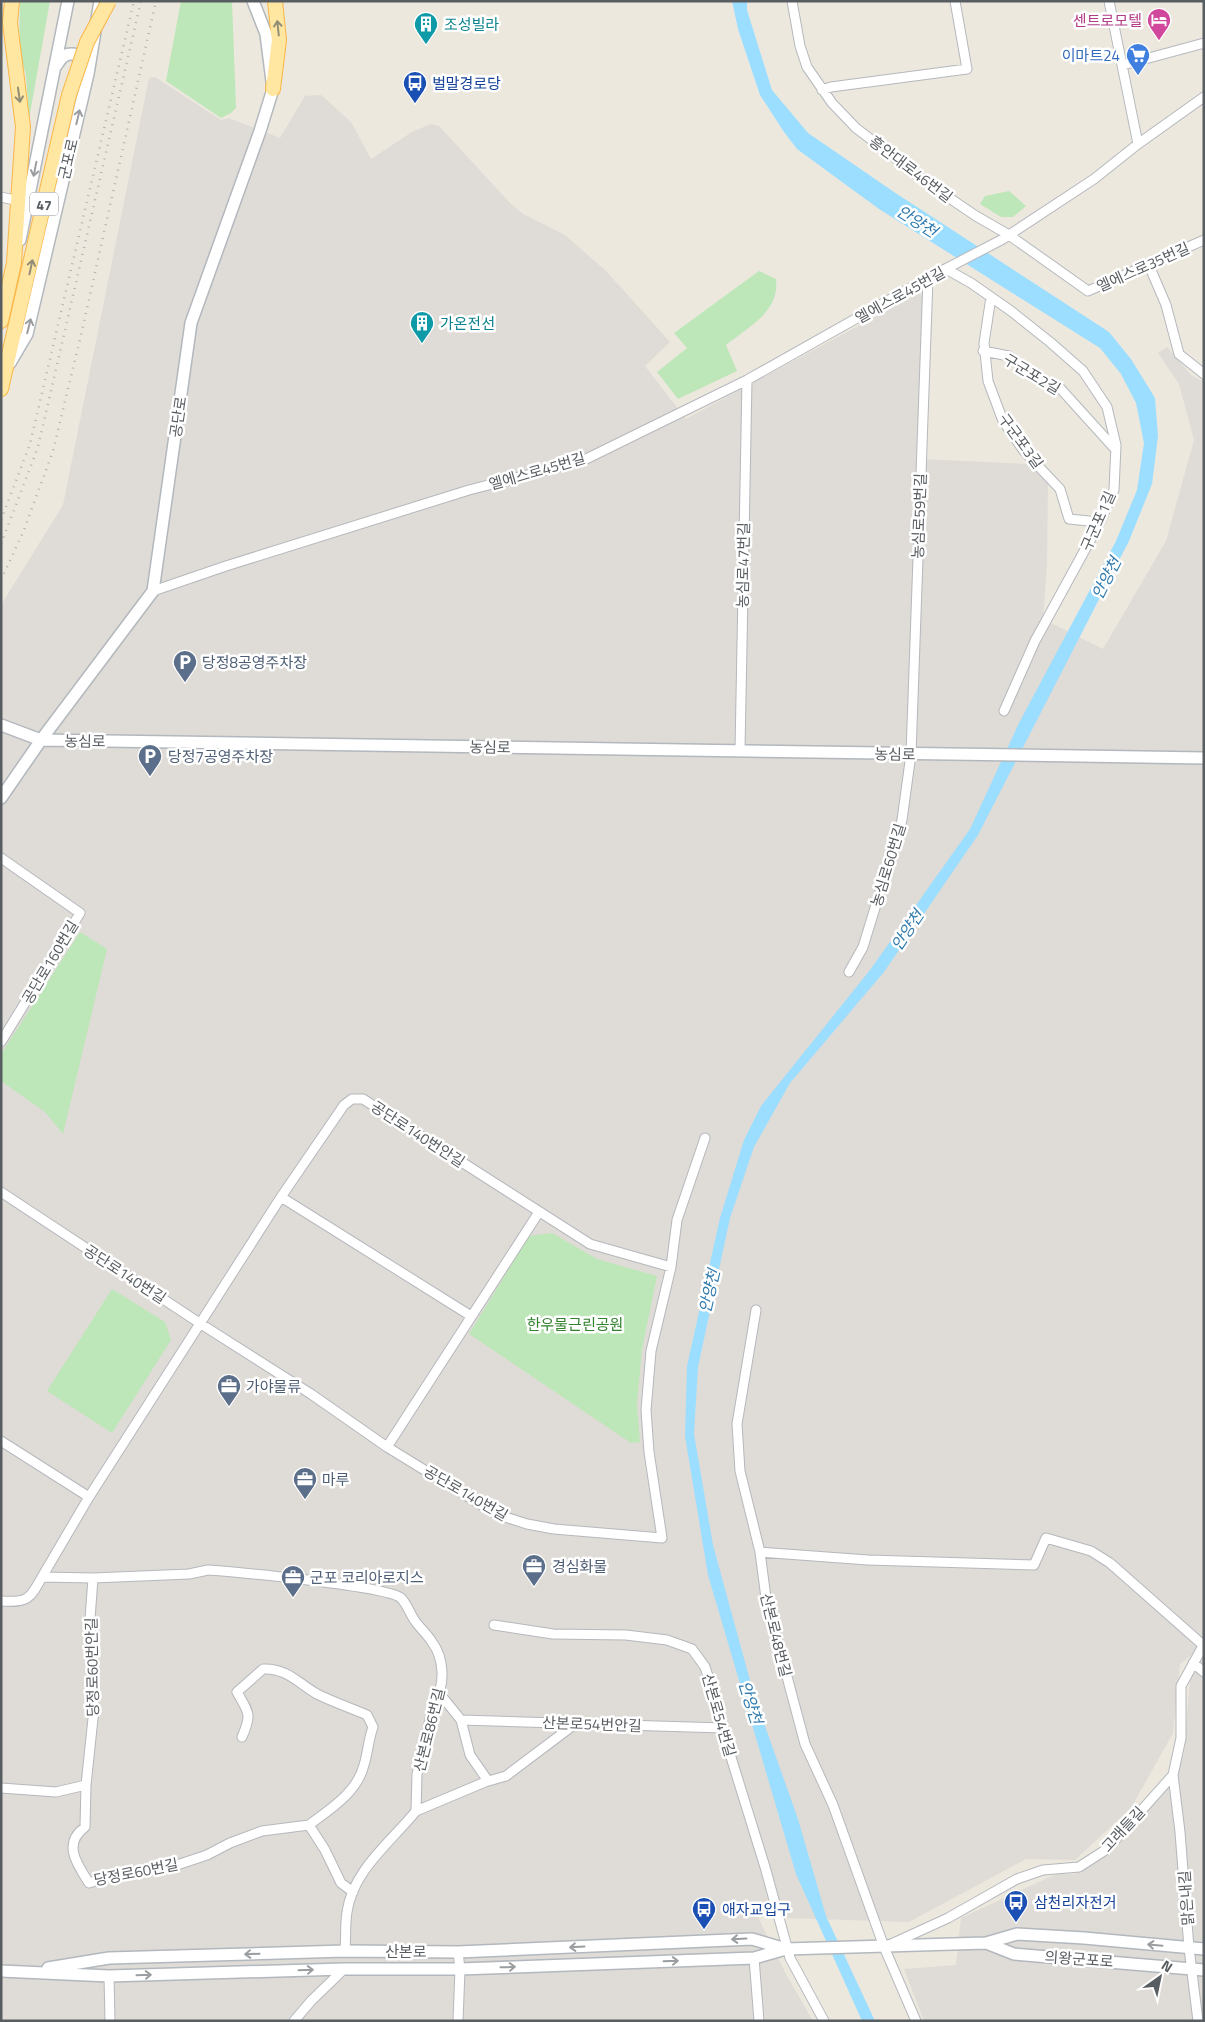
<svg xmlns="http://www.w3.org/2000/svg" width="1205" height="2022" font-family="'Titillium Web','Noto Sans KR',sans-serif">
<rect width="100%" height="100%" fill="#ece8de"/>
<!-- industrial -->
<path fill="#dfdbd6" d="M155,77L221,120L229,118L280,138L305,96L321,95L351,122L371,159L412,132L431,124L439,126L510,203L523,214L565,235L606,271L670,342L645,366L686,419L919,293L923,296L919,459L1028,464L1048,484L1047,564L1043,619L1103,649L1166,541L1194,440L1179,384L1158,353L1167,347L1191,375L1204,382V1645L1180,1664L1173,1733L1131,1808L1075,1860L1026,1859L909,1922L758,1917L787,1976L813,2021H1V605L63,505L149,78Z
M1204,1655V2021H924L904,1969L956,1965L961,1918L1056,1874H1074L1095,1862L1177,1775L1184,1754L1190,1678Z"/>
<!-- green -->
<path fill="#bde7b8" d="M20,1H50L29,119L26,75L19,51Z
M181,1H232L236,108L231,113L221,118L166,81Z
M1009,191L1026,206L1013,217H1001L980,204L985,196Z
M759,271L776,279C780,312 748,327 726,345L737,371L678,399L657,372L687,348L674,333Z
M80,932L107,949L63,1134L45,1112L1,1081V1054Z
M552,1233L597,1259L657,1276L642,1349L637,1404L640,1442L631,1443L469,1334L529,1236Z
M112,1289L165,1322L171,1340L112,1433L47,1391Z"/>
<!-- water -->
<path fill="#9cdeff" d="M732,1H747V10L772,90L808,133L894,192L1109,332L1131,359L1155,398L1158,436L1152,484L1129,541L978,835L884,972L790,1083L754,1147L730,1218L698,1367L694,1434L713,1545L754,1695L798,1819L826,1916L875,2021H862L796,1874L708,1575L685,1436L687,1366L720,1218L744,1140L761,1106L870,970L970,829L1019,723L1116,541L1137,490L1144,443L1136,403L1121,374L1100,348L879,209L797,149L784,132L760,95L738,29Z"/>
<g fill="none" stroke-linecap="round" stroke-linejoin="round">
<!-- street casing -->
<g stroke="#b5b8bd" stroke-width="11">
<path id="street" d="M792,1L800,46L807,67L832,103L856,128L933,187L976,216L1009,235L1088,291L1204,240
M1109,1L1138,144
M1123,65L1204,43
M822,90L831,87L967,69L955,1
M1,197L19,201
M1148,263L1166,305L1179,354L1204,374
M946,269L971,283L1011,311L1050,342L1083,371L1107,407L1116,445L1114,490L1099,524L1035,641L1004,711
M991,297L984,343L988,381L1003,421L1024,451L1060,489L1069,519L1089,521L1099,524
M983,351L1009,356L1047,386L1059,387L1116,450
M153,591L226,566L469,490L582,461L747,380L928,278L1003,239L1094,179L1138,144L1204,97
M740,750L747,380
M1,858L80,913L1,1042
M849,972L863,947L902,820L911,754L928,278
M1,1192L201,1324L311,1394L387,1447L496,1514L527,1524L554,1529L662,1538L649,1452L646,1410L651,1351L671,1267L677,1220L705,1138
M281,1197L471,1316
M756,1310L737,1424L740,1471L760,1552L766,1598L805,1744L833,1805L884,1947L916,2021
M1,1441L89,1497
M387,1447L539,1212
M760,1552L868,1560L1034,1565L1046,1538L1091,1551L1110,1563L1203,1645
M42,1577L89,1497L281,1197L344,1105L352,1099H363L590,1244L671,1267
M1,1601C28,1603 30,1599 42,1577L93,1578L189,1574L208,1570C236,1572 387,1586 401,1598C407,1604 410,1614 415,1621C420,1628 427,1634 432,1642C444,1658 446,1685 434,1702L417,1774L416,1811C391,1842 353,1870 347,1912C345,1924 346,1938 345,1951
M494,1625L553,1634L626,1635L667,1640L692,1649L705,1667L717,1703L730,1754L765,1867L790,1958L824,2021
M1193,1663L1204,1672
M440,1694L461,1720L470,1755L488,1781
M461,1720L723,1728
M242,1737C252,1714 249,1713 237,1692L263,1669C287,1668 298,1683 317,1694C333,1702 351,1708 367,1715L373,1727C368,1741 368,1752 364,1765C357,1793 330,1809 309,1825L325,1850L341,1883L353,1892
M1173,1775L1180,1832L1189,1948L1198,2021
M86,1785L94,1709L90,1619L93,1578
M1,1788L56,1792L86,1785L85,1827C62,1844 77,1864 89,1883L115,1875L177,1865L207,1855L230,1843L262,1831L309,1825
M416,1811L485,1782L506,1776L575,1724
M889,1945L948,1918L1017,1879L1043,1870L1079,1867L1107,1849L1173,1775L1181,1738V1686L1204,1644
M754,1958L759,2021
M109,1976L110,2021
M294,2021L311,2001L344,1969
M458,2021L460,1969L458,1952"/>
</g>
<!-- secondary casing -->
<g stroke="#b2b8bd" stroke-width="14">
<path id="secondary" d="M56,66C62,56 66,52 78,55L85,63
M20,240L68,1
M10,363L27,334L88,74L100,1
M1,725L41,740L1204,758
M1,798L41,740L153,591L191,323L260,131L273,89L266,34L253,1
M986,1943L1014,1954L1204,1970
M48,1968L109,1958L345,1951L458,1952L752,1939L786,1949
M1,1971L109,1976L344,1969H460L754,1958L786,1949L986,1943L1017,1934L1084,1938L1204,1949"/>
</g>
<!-- primary casing -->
<g stroke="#fbb648" stroke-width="16">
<path id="primary" d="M273,89L279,40L275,1
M1,321L14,263L23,127L10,23L12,1
M1,389L69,95"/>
</g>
<!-- street -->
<use href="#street" stroke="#fff" stroke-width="9"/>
<!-- secondary -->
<use href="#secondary" stroke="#fff" stroke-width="11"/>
<!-- primary -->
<use href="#primary" stroke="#ffe6a1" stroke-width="14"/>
<!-- rail -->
<path stroke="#b1b2b2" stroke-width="2.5" stroke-dasharray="1 6" stroke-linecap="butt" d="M1,520L30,444L134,1
M1,544L38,447L141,1
M1,580L24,530L53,451L81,335L156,1"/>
<!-- primary-bridge casing -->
<g stroke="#fbb648" stroke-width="16" stroke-linecap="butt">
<path id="primary-bridge" d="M69,95L87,42L109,1"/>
</g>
<!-- primary-bridge -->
<use href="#primary-bridge" stroke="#ffe6a1" stroke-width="14"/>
</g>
<!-- one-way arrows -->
<defs><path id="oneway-shaft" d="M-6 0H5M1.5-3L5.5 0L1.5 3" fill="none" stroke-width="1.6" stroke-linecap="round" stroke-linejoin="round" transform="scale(1.25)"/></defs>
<g stroke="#928d77">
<use href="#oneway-shaft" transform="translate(278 28) rotate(-96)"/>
<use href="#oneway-shaft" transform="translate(19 95) rotate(82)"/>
<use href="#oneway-shaft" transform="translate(31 267) rotate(-78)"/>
</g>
<g stroke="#9b9ea0">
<use href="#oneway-shaft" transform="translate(78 117) rotate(-77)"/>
<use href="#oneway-shaft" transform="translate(35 169) rotate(101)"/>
<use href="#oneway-shaft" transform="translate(29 326) rotate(-76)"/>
<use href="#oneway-shaft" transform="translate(739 1939) rotate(177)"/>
<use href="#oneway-shaft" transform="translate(1155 1945) rotate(-175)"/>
<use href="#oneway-shaft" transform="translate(577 1947) rotate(177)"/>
<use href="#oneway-shaft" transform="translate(252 1954) rotate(178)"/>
<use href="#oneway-shaft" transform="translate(671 1961) rotate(-2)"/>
<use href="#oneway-shaft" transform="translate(508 1967) rotate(-2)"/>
<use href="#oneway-shaft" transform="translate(306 1970) rotate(-2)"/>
<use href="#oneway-shaft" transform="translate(144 1975) rotate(-2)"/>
</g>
<!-- icons -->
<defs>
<g id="hotel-pin" transform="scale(1.25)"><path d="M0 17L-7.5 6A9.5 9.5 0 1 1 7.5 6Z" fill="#d1479c" stroke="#fff"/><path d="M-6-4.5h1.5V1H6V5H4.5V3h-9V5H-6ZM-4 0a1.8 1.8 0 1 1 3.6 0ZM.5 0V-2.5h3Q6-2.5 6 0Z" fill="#fff"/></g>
<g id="building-pin" transform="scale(1.25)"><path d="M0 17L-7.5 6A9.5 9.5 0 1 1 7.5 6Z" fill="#0f9aa8" stroke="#fff"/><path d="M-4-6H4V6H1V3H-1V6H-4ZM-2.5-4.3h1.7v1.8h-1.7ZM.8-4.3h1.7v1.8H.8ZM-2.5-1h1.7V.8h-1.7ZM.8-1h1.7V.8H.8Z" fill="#fff"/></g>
<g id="supermarket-pin" transform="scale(1.25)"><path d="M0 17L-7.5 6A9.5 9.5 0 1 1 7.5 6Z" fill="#3f7fe0" stroke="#fff"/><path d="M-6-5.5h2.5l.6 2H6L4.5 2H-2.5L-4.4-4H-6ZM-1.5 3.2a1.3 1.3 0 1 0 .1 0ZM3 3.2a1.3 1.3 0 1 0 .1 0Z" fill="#fff"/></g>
<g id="bus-pin" transform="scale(1.25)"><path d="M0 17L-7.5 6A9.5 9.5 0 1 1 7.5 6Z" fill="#1a4fb4" stroke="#fff"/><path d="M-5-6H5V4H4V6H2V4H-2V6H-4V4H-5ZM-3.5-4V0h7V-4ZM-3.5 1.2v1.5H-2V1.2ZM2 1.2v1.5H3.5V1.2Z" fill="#fff"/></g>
<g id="parking-pin" transform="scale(1.25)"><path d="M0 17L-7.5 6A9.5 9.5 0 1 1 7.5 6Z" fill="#5c6f8a" stroke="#fff"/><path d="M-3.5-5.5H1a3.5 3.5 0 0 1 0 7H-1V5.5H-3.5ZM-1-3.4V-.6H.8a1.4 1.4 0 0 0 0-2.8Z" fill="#fff"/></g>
<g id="office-pin" transform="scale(1.25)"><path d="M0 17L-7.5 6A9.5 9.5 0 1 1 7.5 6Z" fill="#5c6f8a" stroke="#fff"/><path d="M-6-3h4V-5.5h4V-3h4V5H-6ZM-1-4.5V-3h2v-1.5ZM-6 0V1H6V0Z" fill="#fff"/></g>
</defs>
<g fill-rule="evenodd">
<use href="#hotel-pin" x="1159" y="20"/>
<use href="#building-pin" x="426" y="24"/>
<use href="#supermarket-pin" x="1138" y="55"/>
<use href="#bus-pin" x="415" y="83"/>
<use href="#building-pin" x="422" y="323"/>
<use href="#parking-pin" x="185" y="662"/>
<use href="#parking-pin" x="150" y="756"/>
<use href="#office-pin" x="229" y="1386"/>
<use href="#office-pin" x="305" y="1479"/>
<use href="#office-pin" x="534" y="1566"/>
<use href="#office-pin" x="293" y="1577"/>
<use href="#bus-pin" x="1016" y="1902"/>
<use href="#bus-pin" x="704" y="1909"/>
</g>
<g text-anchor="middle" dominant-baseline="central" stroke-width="5" stroke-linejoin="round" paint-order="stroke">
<!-- shield labels -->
<rect fill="#fff" stroke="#8a8e90" stroke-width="1" x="30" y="192.5" width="28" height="23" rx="4"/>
<g font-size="14" font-weight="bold" fill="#585d61">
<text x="44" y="204">47</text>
</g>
<!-- hotel labels -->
<g font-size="15" fill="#b23c85" stroke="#fff" text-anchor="end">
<text x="1142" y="20">센트로모텔</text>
</g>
<!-- culture labels -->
<g font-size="15" fill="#0d838f" stroke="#fff" text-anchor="start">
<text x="444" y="24">조성빌라</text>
<text x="440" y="323">가온전선</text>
</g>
<!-- shop labels -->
<g font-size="15" fill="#366cbe" stroke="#fff" text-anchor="end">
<text x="1120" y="55">이마트24</text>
</g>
<!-- transit labels -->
<g font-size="15" fill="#164399" stroke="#fff" text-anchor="start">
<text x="432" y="83">벌말경로당</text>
<text x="1034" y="1902">삼천리자전거</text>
<text x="722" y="1909">애자교입구</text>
</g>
<!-- street labels -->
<g font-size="15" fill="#585d61" stroke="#fff">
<text transform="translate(68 159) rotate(-77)">군포로</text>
<text transform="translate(911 169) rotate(37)">흥안대로46번길</text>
<text transform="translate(1143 267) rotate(-24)">엘에스로35번길</text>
<text transform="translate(900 295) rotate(-29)">엘에스로45번길</text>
<text transform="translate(1032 374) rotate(31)">구군포2길</text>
<text transform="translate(178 417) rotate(-82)">공단로</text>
<text transform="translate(1021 441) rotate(54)">구군포3길</text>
<text transform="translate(537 471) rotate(-16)">엘에스로45번길</text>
<text transform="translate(919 516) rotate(-88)">농심로59번길</text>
<text transform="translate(1098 521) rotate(-66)">구군포1길</text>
<text transform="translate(743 565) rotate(-89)">농심로47번길</text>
<text transform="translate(85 741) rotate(1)">농심로</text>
<text transform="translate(490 747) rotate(1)">농심로</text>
<text transform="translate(895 754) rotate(1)">농심로</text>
<text transform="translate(888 865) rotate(-73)">농심로60번길</text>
<text transform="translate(50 962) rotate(-59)">공단로160번길</text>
<text transform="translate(418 1134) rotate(33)">공단로140번안길</text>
<text transform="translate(125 1274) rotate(33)">공단로140번길</text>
<text transform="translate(466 1493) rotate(30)">공단로140번길</text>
<text transform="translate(776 1635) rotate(76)">산본로48번길</text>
<text transform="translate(92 1667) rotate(-91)">당정로60번안길</text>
<text transform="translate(719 1715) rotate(74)">산본로54번길</text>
<text transform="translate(592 1724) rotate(2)">산본로54번안길</text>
<text transform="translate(429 1730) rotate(-76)">산본로86번길</text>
<text transform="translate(1123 1829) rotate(-47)">고래들길</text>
<text transform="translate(136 1872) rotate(-11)">당정로60번길</text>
<text transform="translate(1186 1898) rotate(-94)">맑은내길</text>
<text x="406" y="1951">산본로</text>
<text transform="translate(1079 1959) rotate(4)">의왕군포로</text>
</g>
<!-- service labels -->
<g font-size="15" fill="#4e5e75" stroke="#fff" text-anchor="start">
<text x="202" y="662">당정8공영주차장</text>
<text x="168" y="756">당정7공영주차장</text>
<text x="246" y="1386">가야물류</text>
<text x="322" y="1479">마루</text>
<text x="552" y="1566">경심화물</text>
<text x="310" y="1577">군포 코리아로지스</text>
</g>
<!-- park labels -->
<g font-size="15" fill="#32832e" stroke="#fff">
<text x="575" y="1324">한우물근린공원</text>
</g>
<!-- water labels -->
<g font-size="16" font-style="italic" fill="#317bae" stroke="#fff">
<text transform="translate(917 221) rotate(33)">안양천</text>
<text transform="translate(1106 578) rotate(-63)">안양천</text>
<text transform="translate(907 930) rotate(-56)">안양천</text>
<text transform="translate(709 1291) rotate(-77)">안양천</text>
<text transform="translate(751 1702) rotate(73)">안양천</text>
</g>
</g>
<!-- border -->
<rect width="1205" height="2022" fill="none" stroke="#585d61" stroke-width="5"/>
<!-- north arrow -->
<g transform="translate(1160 1977) rotate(33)" stroke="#ffffff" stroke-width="4" paint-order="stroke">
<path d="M0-4L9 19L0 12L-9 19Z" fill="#585d61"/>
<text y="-8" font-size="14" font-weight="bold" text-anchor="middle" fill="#585d61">N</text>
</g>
</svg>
